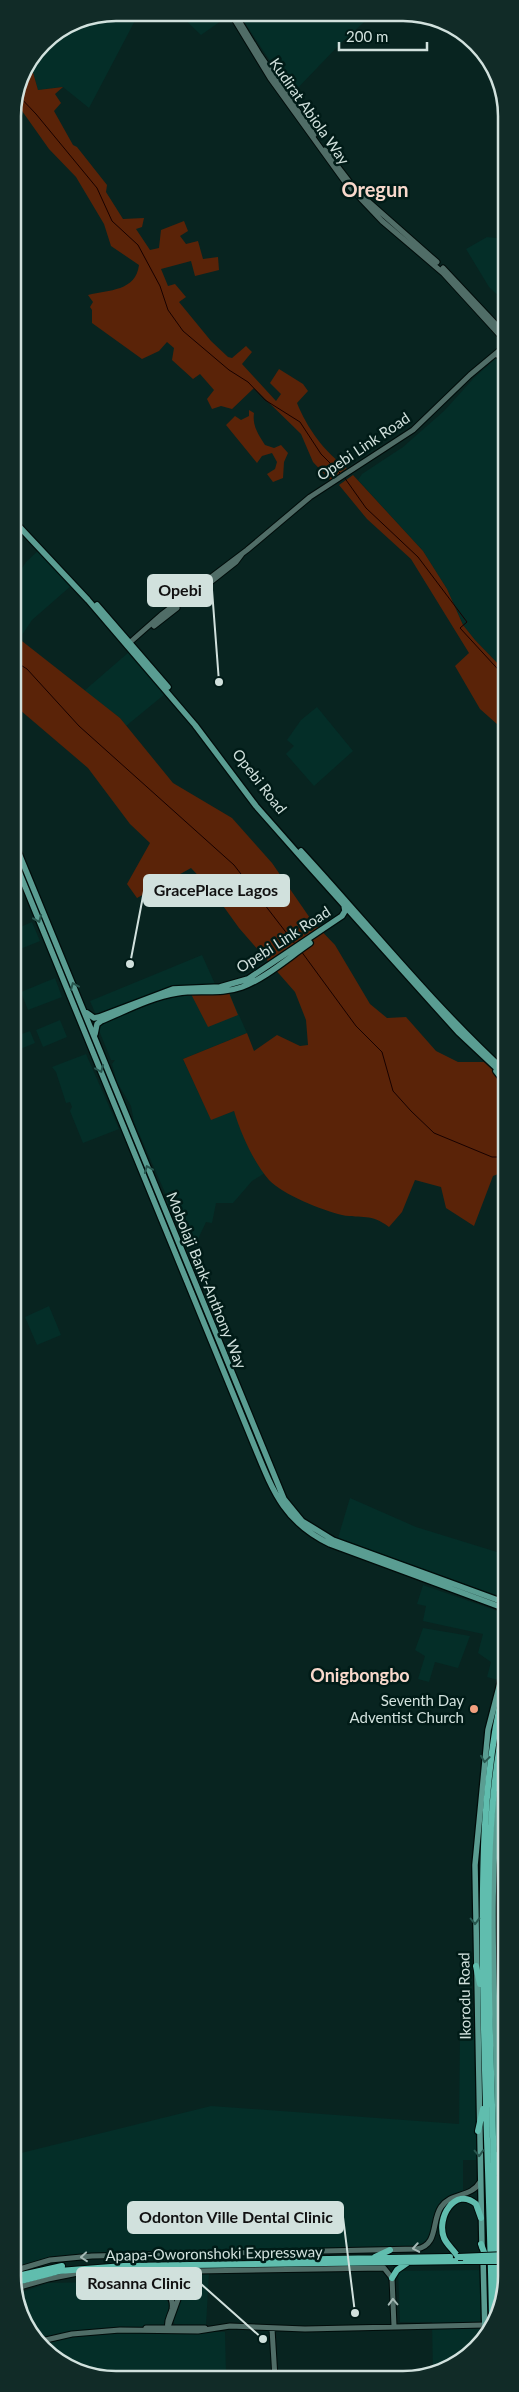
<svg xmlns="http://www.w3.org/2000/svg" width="519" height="2392" font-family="Lato,sans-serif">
<rect width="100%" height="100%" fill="#082420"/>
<!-- built -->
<path fill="#042e28" d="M117,13H139L89,108L63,87L38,90L30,62L43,43L77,20Z
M178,13L231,14L201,35Z
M239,14L372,15L341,43L292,94Z
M487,237L506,239V303L489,287L466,249Z
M506,349V571L500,576L506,582V672L475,640L463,625L447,589L423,551L358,480L362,474L403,447L444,411L474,378Z
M40,549L72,585L32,620L20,638L13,634V582L26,562Z
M129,652L165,694L126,726L120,718L84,691Z
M317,707L353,751L314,786L286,754L294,746L287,740L301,720Z
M32,922L40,941L13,952V930Z
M202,955L215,984L169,988L96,1015L90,1001Z
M55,978L62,997L28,1010L21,992Z
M229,993L247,1033L183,1059L211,1119L234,1111L255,1158L265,1173L252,1181L233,1203H216L212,1223L206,1222L198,1239L188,1245L134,1122L131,1106L117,1082L112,1064L115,1060H111L98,1028L101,1023L167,998L179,995Z
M60,1020L67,1037L43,1047L36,1030Z
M30,1031L35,1043L13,1052V1037Z
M86,1054L119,1129L83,1143L70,1111L72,1107L70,1102L66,1103L56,1072L52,1067Z
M49,1306L61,1335L37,1345L25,1317Z
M350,1498L416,1527L497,1552L506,1533V1599L338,1538Z
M423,1585L506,1614V1653L498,1680L487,1677L491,1662L478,1653L483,1634L423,1621L426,1606L417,1604Z
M423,1628L470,1636L458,1668L435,1662L429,1682L418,1679L425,1656L415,1650Z
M501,1803H506V1859L497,1867Z
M460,2034H474L477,2160H463V2193L445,2201L437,2209L429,2241L411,2249L112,2255L47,2261L13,2268V2155L211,2106L459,2124Z
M482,2270L483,2338L480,2344L449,2369L433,2373L432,2322H400L398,2271Z
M209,2273L206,2325L175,2324L173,2321L191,2274Z
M147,2281L169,2303L168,2332H225L226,2375L96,2377L39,2344L16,2294L48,2283Z"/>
<!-- green -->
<path fill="#5a2308" d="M30,62L38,90L63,87L55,94L61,103L54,111L73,145L77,147L107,185L106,192L123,219L144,218L142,227L136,229L150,250L159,248L161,230L184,221L188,231L180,236L186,244L198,241L203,259L218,257L219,270L195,276L191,261L161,269L168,286L175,284L186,297L179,302L211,341L228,357L232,358L246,346L252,352L242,364L276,401L281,394L270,383L279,369L303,384L308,391L297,403C307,428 325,453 347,468L330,480L313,462L301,434L254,388L232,409L221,406L212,409L207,399L214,390L200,374L193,379L172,360L174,348L167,342L159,351L142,359L92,323V310L90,307L93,302L88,295C109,290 136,291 139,265L111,246L104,224L76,177L49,149L15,101L21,76Z
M249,410L254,413C252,426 259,435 265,445L274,448L281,445L288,453L284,462L283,478L273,482L267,474L275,469L277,462L272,453L262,456L257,463L226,425L235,416L241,420L249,416Z
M353,475L423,551L447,589L463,625L475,640L506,672V732L480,709L455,666L469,653L411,559L367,519L339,485Z
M13,634L120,718L173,783L232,818L272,863L312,921L335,945L370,1004L387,1018L406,1017L436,1051L458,1062H484L506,1082V1171L493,1176L474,1226L446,1208L441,1187L415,1180L402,1212L389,1227C371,1213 362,1219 342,1215C322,1210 283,1195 269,1180C253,1161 241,1134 234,1111L211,1120L183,1059L247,1033L254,1051L277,1035L300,1046L308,1045L306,1020L295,992L239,928L211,889L191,868L137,898L127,884L150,843L130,824L88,768L13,704Z
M229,993L238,1015L208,1027L191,994Z"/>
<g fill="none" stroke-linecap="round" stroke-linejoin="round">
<!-- stream -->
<path stroke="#180100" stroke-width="1" d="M17,94L36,114L97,188L112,221L138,245L160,286L168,310L183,331L229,370L248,382L265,400L300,422L321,454L341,474
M344,477L366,508L418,557L467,622L460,628L506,678
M13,660L27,669L79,726L234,865L295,944
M301,951L356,1026L382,1052L393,1091L411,1111L434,1133L492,1157H506"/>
<!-- secondary casing -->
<g stroke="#000c0a" stroke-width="7">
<path id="secondary" d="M231,14L270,78L345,182L382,221L443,273L506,342
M235,14L260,55L314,135
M325,150L355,189
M361,195L437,262
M443,268L506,335
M497,355L506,350
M184,603L236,562L242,554
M154,626L177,608
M127,645L161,615L247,550L310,497L413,430L470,375L506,345
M13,2271L50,2260L92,2256L417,2249C439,2244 431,2222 441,2207C451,2192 471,2198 480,2182
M147,2271C156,2281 175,2293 172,2309C170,2317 166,2320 168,2328
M13,2289L48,2279L78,2273L384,2268L392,2278L394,2326
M168,2327L186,2277L192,2271
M146,2328H205
M272,2329L275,2378
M37,2342L72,2334L120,2330L198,2331L230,2326L305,2329L485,2325"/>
</g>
<!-- primary casing -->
<g stroke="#000c0a" stroke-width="8">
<path id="primary" d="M13,520L88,600L195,725L256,806L308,865L458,1032L506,1077
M97,605L168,687
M13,839L284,1499L302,1521L333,1540L506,1603
M301,851C369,925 432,1004 506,1072
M13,857L256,1450C274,1494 286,1523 330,1544L506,1609
M87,1013L94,1018L99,1017L173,989L220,987L248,979L342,916L345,911L344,905
M95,1034L97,1024L101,1021C125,1011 151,997 177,993C199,989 220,995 242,987C266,978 288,958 310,943
M496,1071L506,1084
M499,2158C497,2018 483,1877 506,1738
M499,2167L501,2295
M482,2247L475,1865L488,1730L506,1660
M483,2257L485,2333"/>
</g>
<!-- highway casing -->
<g stroke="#000c0a" stroke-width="8">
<path id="highway" d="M476,1966L480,1984
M478,2131L483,2109
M496,2173L499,2154
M481,2244L487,2260
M375,2257L390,2250
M458,2257C454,2250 447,2245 444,2238C436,2218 455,2186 476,2204L481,2218
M267,2260L450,2257
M13,2277L62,2266
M392,2278L397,2270L407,2263
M13,2283L59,2271L124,2266L466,2261
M497,2304C496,2200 491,2097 489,1993C488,1899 486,1805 506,1713
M492,2317C490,2201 484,2085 483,1968C482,1872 482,1773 506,1679"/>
</g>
<!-- secondary -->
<use href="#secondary" stroke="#506d67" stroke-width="5"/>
<!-- primary -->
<use href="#primary" stroke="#5a9d92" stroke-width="5.5"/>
<!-- highway -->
<use href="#highway" stroke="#60bdae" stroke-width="6"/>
<!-- highway-bridge casing -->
<g stroke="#000c0a" stroke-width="8" stroke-linecap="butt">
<path id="highway-bridge" d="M458,2257L506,2255
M466,2261H506"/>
</g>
<!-- highway-bridge -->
<use href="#highway-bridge" stroke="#60bdae" stroke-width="6"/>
</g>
<!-- one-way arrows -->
<defs><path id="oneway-chevron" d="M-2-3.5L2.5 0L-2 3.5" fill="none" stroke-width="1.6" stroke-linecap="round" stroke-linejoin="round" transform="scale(1.25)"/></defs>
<g stroke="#28564e">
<use href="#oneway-chevron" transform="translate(38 919) rotate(68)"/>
<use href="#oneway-chevron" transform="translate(74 986) rotate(-113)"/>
<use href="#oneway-chevron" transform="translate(100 1069) rotate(67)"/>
<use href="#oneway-chevron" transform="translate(148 1169) rotate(-112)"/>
<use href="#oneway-chevron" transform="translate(485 1759) rotate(98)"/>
<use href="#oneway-chevron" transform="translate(475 1921) rotate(89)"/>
<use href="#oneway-chevron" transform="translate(479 2153) rotate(88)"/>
</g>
<g stroke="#a4b8b4">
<use href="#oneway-chevron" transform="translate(416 2248) rotate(170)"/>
<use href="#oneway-chevron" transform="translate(84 2257) rotate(175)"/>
<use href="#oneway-chevron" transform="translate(393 2302) rotate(-92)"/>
</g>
<!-- markers -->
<circle fill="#f2a07f" stroke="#001b17" stroke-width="2" cx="474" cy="1709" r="5"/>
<g text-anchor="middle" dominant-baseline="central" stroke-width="5" stroke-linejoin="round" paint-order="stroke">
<!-- street labels -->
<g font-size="15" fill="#d1e1dd" stroke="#001b17">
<text transform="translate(310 111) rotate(55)">Kudirat Abiola Way</text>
<text transform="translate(363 446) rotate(-34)">Opebi Link Road</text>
<text transform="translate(260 781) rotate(52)">Opebi Road</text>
<text transform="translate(283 939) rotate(-33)">Opebi Link Road</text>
<text transform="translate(207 1280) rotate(68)">Mobolaji Bank-Anthony Way</text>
<text transform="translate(464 1996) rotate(-91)">Ikorodu Road</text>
<text transform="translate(214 2253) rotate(-1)">Apapa-Oworonshoki Expressway</text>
</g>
<!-- poi labels -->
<g font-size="15" fill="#d1e1dd" stroke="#001b17" text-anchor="end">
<text x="464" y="1700">Seventh Day<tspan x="464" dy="17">Adventist Church</tspan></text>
</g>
<!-- quarter labels -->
<g font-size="18" font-weight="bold" fill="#f8d8cb" stroke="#001b17">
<text x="360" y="1675">Onigbongbo</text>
</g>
<!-- district labels -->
<g font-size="20" font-weight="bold" fill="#f8d8cb" stroke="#001b17">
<text x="375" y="189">Oregun</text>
</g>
</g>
<!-- crop -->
<path d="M0 0H519V2392H0ZM116 21H403A95 95 0 0 1 498 116V2276A95 95 0 0 1 403 2371H116A95 95 0 0 1 21 2276V116A95 95 0 0 1 116 21Z" fill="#112b27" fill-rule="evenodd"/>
<path fill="none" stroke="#d1e1dd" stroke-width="2.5" d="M116 21H403A95 95 0 0 1 498 116V2276A95 95 0 0 1 403 2371H116A95 95 0 0 1 21 2276V116A95 95 0 0 1 116 21Z"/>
<!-- callouts -->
<path fill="none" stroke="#d1e1dd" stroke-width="2" d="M219 682L212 590M130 964L144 891M355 2313L343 2217M263 2339L201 2284"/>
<g fill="#d1e1dd" stroke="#001b17" stroke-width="2">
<circle cx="219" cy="682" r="5"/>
<circle cx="130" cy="964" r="5"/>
<circle cx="355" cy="2313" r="5"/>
<circle cx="263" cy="2339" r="5"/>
</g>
<g fill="#d1e1dd" stroke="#d1e1dd" stroke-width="2">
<rect x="148" y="575" width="64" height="31" rx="5"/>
<rect x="144" y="875" width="145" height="31" rx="5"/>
<rect x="128" y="2202" width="215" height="31" rx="5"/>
<rect x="77" y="2268" width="124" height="31" rx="5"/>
</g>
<g font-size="16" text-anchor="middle" font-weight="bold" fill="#111">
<text x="180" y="596">Opebi</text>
<text x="216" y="896">GracePlace Lagos</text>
<text x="236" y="2223">Odonton Ville Dental Clinic</text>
<text x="139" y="2289">Rosanna Clinic</text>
</g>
<!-- scale -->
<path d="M339 42v8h88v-8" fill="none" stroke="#d1e1dd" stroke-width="2.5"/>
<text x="346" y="42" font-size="15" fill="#d1e1dd" stroke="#001b17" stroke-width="4" paint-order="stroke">200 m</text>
</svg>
